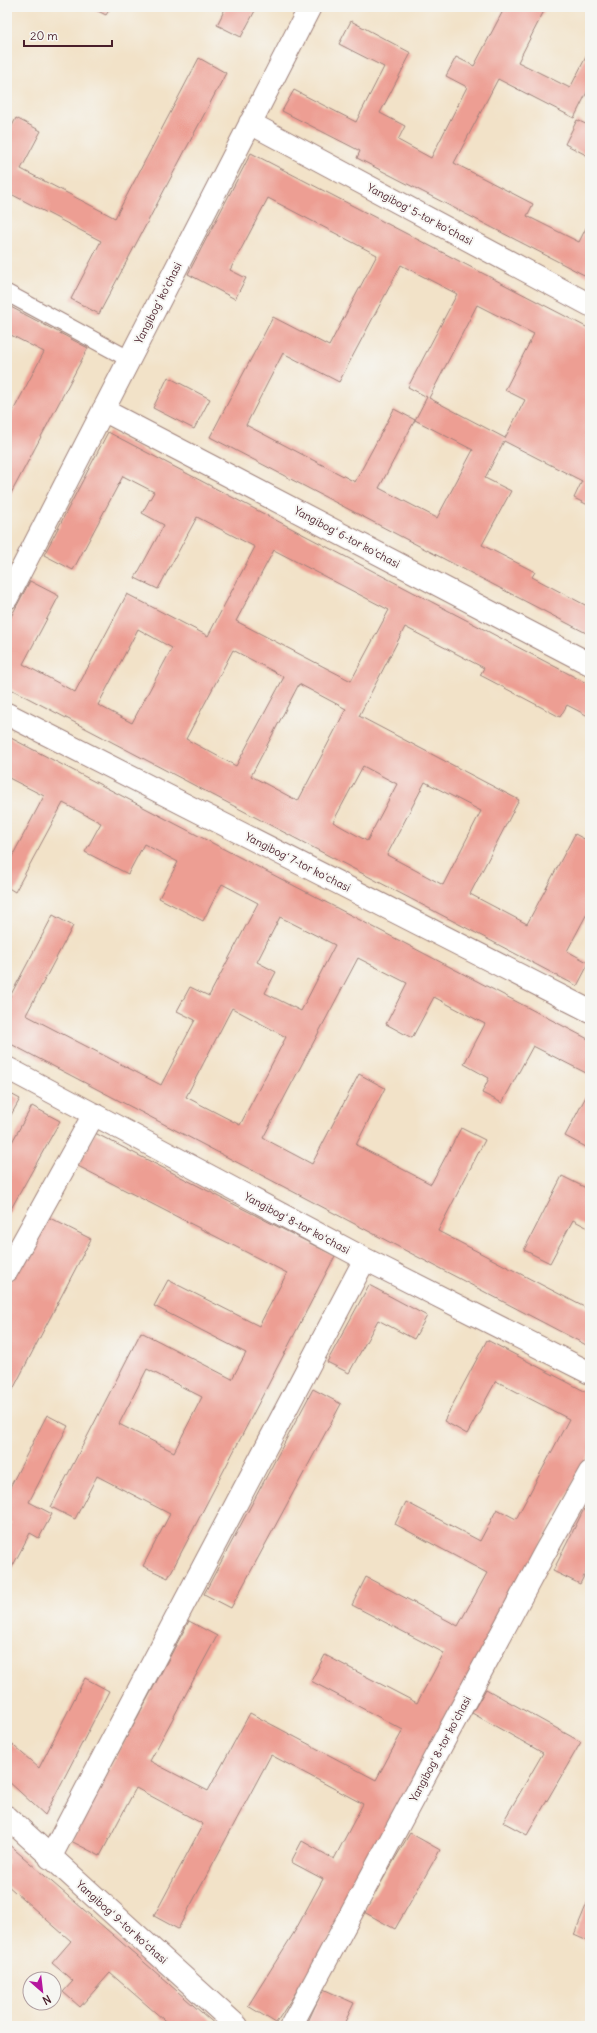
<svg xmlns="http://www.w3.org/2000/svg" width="597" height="2033" font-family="Delius,sans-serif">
<rect width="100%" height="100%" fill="#f6f6f2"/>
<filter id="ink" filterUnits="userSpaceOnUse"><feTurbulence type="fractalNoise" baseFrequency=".025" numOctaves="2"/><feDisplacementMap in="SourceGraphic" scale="8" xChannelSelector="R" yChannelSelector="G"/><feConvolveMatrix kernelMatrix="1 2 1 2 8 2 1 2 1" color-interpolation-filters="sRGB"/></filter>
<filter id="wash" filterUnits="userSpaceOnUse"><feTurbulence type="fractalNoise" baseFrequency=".012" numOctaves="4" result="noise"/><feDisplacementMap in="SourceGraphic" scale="16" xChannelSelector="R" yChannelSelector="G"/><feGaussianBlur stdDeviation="0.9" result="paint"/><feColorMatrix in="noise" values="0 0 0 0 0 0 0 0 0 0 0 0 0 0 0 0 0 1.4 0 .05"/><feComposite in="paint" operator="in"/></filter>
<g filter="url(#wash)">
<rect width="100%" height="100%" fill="#f2e2c8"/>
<g id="blocks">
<!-- building -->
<path fill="#ed9e93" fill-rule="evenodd" d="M90,7H111L106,15Z
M226,7H257L241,37L217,25Z
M505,7H546L518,62L570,88L590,49V86L574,118L498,79L454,163L533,204L527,216L579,242L590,220V278L357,158L360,151L282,111L294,90L356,122L384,67L339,44L351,21L411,53L380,113L405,126L398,140L431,158L467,87L446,76L456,57L474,66Z
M199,58L226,73L99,314L71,299L101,241L9,193L7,196V136L16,118L41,131L21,169L115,218Z
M577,120L590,126V157L565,144Z
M251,153L590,329V506L574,498L582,481L504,441L485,478L511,491L482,545L535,572L532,577L587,606L590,600V635L210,437L273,317L329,346L377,255L268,198L230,270L246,278L235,299L188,274ZM401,265L457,294L408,387L427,397L415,420L473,450L437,518L379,488L415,420L394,409L355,482L246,425L283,353L339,382ZM477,305L534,334L505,390L525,400L505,438L429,398Z
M7,305L88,348L7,501V410L12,413L44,352L7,333Z
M168,377L210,399L194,429L153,408Z
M108,432L590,685V717L567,705L560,717L480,675L484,668L405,627L359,716L519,800L470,894L527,924L575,834L590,842V908L567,951L589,963L577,986L7,687V624L30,581L59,596L23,664L75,692L127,594L208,636L255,547L197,517L158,589L135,578L164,525L142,513L154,492L123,476L73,570L44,555ZM274,550L389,610L351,681L236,621ZM138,629L172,648L132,723L98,705ZM233,650L284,677L236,766L186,739ZM299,684L346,709L298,801L251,776ZM363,766L397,784L367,841L333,822ZM425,782L481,811L443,885L387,855Z
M7,736L590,1040V1075L533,1046L502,1103L482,1093L489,1078L464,1064L485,1024L434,997L412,1038L386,1024L407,983L358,958L263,1138L312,1164L359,1074L385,1088L356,1145L431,1184L461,1128L485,1140L438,1231L590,1310V1347L7,1042V1002L53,915L73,926L26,1015L161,1085L195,1020L177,1011L190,987L209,996L258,903L222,884L203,921L159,898L178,862L144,844L128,874L85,852L101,823L63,803L15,892L7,887V866L44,796L7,777ZM280,917L335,945L301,1011L265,993L276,972L257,962ZM232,1008L286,1037L240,1125L186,1097Z
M590,1089V1140L586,1147L565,1136Z
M7,1092L20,1099L7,1122Z
M32,1106L60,1121L7,1216V1151Z
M95,1133L335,1256L168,1578L143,1566L170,1514L97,1476L75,1519L51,1507L141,1332L232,1379L246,1353L154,1306L168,1280L259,1326L287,1273L78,1166ZM147,1369L202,1397L174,1452L119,1424Z
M562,1176L590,1190V1229L573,1220L550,1263L524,1250Z
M44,1215L91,1239L9,1397L7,1396V1287Z
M369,1285L427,1316L414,1339L378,1320L349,1373L327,1362Z
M487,1340L590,1394V1452L325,1947L276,2023L248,2006L295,1931L323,1879L291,1862L302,1841L334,1859L363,1804L271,1755L178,1929L154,1916L203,1824L136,1788L100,1856L71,1841L189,1621L217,1636L150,1761L208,1791L250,1713L376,1780L403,1730L311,1681L325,1655L417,1703L444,1653L352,1605L366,1577L458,1626L487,1573L395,1524L406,1502L480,1541L497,1509L516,1519L569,1419L496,1381L467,1434L444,1421Z
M313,1389L341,1404L231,1608L204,1594Z
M47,1415L68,1426L29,1502L52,1514L39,1538L30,1533L7,1577V1533L12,1524L7,1522V1493Z
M584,1509L590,1512V1564L580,1584L553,1571Z
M85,1678L109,1691L45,1815L7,1780V1740L39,1768Z
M486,1689L581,1742L527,1835L503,1822L543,1753L472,1713Z
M410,1833L440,1850L395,1929L364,1912Z
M7,1843L113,1935L217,2026H171L110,1973L80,2007L63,1992L73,1981L52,1963L71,1941L7,1885Z
M590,1896V1942L574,1935Z
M323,1989L354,2003L343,2026H306Z"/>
</g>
</g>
<g filter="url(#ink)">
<use href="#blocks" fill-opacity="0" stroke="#9e807a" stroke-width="1"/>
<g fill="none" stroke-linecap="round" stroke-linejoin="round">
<!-- lane casing -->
<g stroke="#9e807a" stroke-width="18">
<path id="lane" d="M7,293L129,359"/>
</g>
<!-- street casing -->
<g stroke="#9e807a" stroke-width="24">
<path id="street" d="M250,123L590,305
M103,410L590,664
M7,598L310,7
M7,714L590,1011
M7,1068L365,1259L590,1373
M7,1271L94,1114
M7,1817L237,2026
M50,1858L365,1259
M291,2026L545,1552L590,1472"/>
</g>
<!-- lane -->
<use href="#lane" stroke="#fff" stroke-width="16"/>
<!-- street -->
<use href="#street" stroke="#fff" stroke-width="22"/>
</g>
</g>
<g text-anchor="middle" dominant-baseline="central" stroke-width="4" stroke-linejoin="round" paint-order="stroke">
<!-- street labels -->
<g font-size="11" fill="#4a1f2b" stroke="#f6f6f2">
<text transform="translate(420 214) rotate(28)">Yangibogʻ 5-tor koʻchasi</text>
<text transform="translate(158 303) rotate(-63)">Yangibogʻ koʻchasi</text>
<text transform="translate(347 537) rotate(28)">Yangibogʻ 6-tor koʻchasi</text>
<text transform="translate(298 862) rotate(27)">Yangibogʻ 7-tor koʻchasi</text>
<text transform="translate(297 1223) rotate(28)">Yangibogʻ 8-tor koʻchasi</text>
<text transform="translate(440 1749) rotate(-62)">Yangibogʻ 8-tor koʻchasi</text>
<text transform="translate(122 1922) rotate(42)">Yangibogʻ 9-tor koʻchasi</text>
</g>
</g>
<!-- margin -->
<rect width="597" height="2033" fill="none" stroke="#f6f6f2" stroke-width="24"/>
<!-- north arrow -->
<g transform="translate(42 1991) rotate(152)"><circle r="19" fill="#f6f6f2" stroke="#b1a0a2"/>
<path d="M0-3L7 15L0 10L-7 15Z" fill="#b5179e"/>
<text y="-6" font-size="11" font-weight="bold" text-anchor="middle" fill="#4a1f2b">N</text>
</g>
<!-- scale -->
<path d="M24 40v6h88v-6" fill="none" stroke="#4a1f2b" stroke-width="2"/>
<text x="30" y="40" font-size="12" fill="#4a1f2b" stroke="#f6f6f2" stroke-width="3" paint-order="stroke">20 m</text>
</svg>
